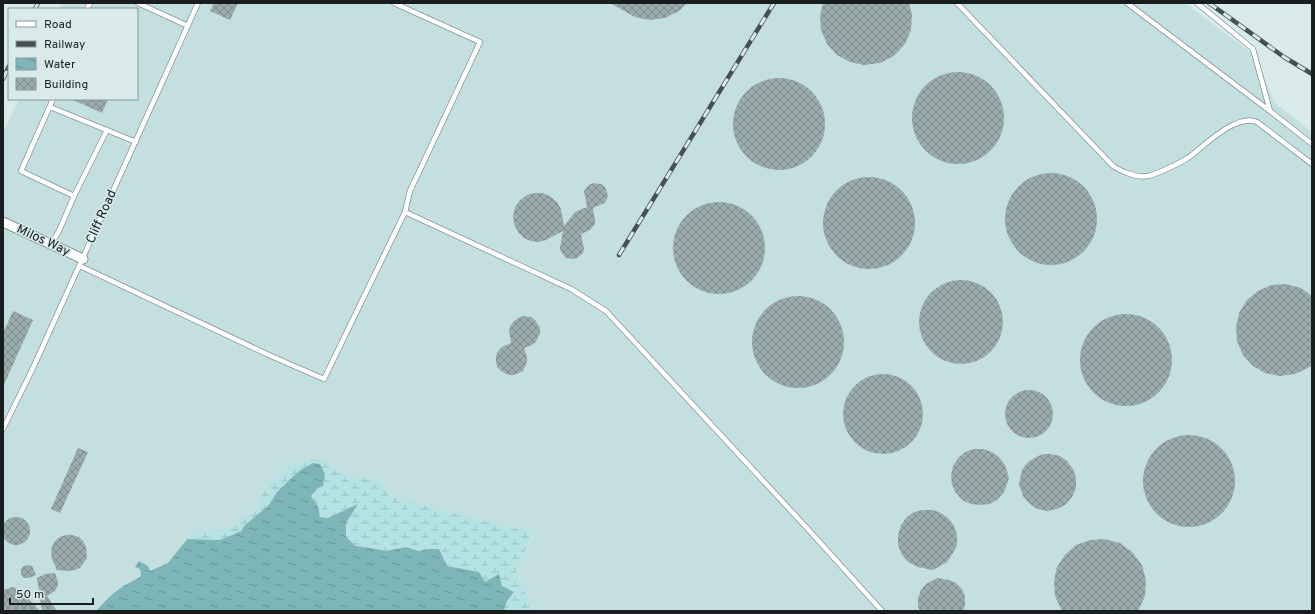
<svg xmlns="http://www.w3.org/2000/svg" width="1315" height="614" font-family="Overpass,sans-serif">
<defs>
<pattern id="wetland-marsh" width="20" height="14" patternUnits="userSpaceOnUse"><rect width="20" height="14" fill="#b5e2e3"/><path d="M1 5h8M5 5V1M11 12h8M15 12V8" fill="none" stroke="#9bc1c2"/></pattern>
<pattern id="water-ripples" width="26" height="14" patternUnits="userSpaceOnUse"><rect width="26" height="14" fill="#7eb6b7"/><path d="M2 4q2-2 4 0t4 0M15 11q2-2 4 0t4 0" fill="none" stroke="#669394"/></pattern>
<pattern id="building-cross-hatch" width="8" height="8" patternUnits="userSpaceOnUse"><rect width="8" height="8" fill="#9cacad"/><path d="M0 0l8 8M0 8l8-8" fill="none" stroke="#7e8b8c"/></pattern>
</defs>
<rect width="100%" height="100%" fill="#d8eaea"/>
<!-- built -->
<path fill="#c4dfdf" d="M62,3H1185L1255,56L1275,103L1312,132V611H533L516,572L533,534L392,497L380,480L349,476L337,471L326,460H309L289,466L264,489L257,507L238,523L220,530L196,531L187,539L168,563L150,571L140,569L141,576L132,583L118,589L104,600L96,611H3V133L19,99H137V9H59Z"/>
<!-- wetland -->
<path fill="url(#wetland-marsh)" d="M309,460H326L337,471L349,476L380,480L392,497L533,533L516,572L533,611H504L507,601L499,574L485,582L479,572L447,566L428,549L419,551L406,547L386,551L371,548L356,546L346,537V523L357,505L328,518H320L318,506L311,496L318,488L277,492L268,506L245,525L241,531L220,540L187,539L196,531L220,530L238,523L257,507L264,489L289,466Z"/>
<!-- water -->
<path fill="url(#water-ripples)" d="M313,463L320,464L325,474L323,486L318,488L311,496L318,506L320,517L328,518L358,504L346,523V537L356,546L371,548L386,551L406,547L419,551L428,549H439L447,566L479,572L485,582L499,574L502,586L514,592L507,601L504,611H96C103,603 110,595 119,589C126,584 134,581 141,576L140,569L135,567L139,561L148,566L150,571L168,563L187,539L220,540L241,531L245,525L268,506L277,492L299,471Z"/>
<!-- building -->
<path fill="url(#building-cross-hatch)" d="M214,3H238L230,20L210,11Z
M610,3H687L679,11L665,18L649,20L635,17Z
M823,3H909L912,14L911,30L905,44L894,56L880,63L864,65L850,62L837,55L827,44L821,30L820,16Z
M912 118a46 46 0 1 1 92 0a46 46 0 1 1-92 0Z
M733 124a46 46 0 1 1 92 0a46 46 0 1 1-92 0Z
M71,99H108L102,113Z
M1005 219a46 46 0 1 1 92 0a46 46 0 1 1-92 0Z
M823 223a46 46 0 1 1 92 0a46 46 0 1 1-92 0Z
M593,183L601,184L604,186L606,189L608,196L605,203L593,208L595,220V224L590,230L581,234L584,249L583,253L577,258L574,259L566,258L561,252L560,248L563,231L546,240L538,242L531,241L524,238L518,232L514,224L513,216L515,207L520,200L527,195L535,193H543L551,197L557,202L561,209L564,226L575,212L587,207L584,191L589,185Z
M673 248a46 46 0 1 1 92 0a46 46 0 1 1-92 0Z
M919 322a42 42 0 1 1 84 0a42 42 0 1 1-84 0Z
M1286,284L1301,288L1312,296V364L1310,367L1295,374L1280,376L1265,373L1253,366L1243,355L1237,341L1236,327L1239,313L1247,300L1258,291L1271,285Z
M752 342a46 46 0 1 1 92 0a46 46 0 1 1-92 0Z
M13,311L33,320L3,387V333Z
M1080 360a46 46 0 1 1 92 0a46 46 0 1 1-92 0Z
M522,316L531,317L535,320L540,328V333L536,342L532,345L524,348L527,357V362L523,371L514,375H509L501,371L497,367L496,362V356L498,351L502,347L511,343L509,330L511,325L514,321Z
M843 414a40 40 0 1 1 80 0a40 40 0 1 1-80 0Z
M1005 414a24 24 0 1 1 48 0a24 24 0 1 1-48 0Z
M1143 481a46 46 0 1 1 92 0a46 46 0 1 1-92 0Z
M78,448L88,452L60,513L51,509Z
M974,449H983L992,452L999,457L1005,465L1009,478L1004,492L998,499L990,504L980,505L971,504L962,500L956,493L952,485L951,475L953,466L958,458L965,452Z
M1043,454H1051L1060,456L1067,461L1073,469L1076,478V488L1072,497L1065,505L1057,509L1047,511L1037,509L1029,503L1023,496L1019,484L1022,470L1027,463L1034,458Z
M923,510H933L941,513L949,519L954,526L957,535V545L953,553L947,562L933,570L918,567L908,562L902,555L898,545V535L901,525L907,517L914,512Z
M2 531a14 14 0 1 1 28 0a14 14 0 1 1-28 0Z
M66,535H72L79,537L83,541L86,547L87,558L80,568L75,570L69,571L57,570L52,559L51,553L52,546L55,541L60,537Z
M1104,539L1120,543L1132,552L1142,565L1146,580L1145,596L1138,611H1062L1055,596L1054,581L1057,567L1065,555L1076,545L1090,540Z
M28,565L32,566L36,575L29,578H24L21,574V569L24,566Z
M55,573L58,582V585L55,591L47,596L57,611H42L37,578L45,574Z
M937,578L949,580L956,583L962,589L965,597V605L963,611H920L918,606V598L921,590L926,584Z
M13,587L20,589L40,611H3V590Z"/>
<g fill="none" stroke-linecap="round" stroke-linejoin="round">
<!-- lane casing -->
<g stroke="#859595" stroke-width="6">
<path id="lane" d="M138,3L188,26
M394,3L480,42L410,191L405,212
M957,3L1113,166C1122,172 1137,178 1148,176C1157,174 1180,163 1188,158C1204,146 1236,113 1257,122L1312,164
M1127,3L1270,111
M1197,3L1253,49L1270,111L1312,144
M87,9L90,3
M53,99L21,171L74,196
M50,107L136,142
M51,244L59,231L74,196L107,130
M80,266L271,356L324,379L405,212L571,289L606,311L806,527L882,611
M3,429L33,368L198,3"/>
</g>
<!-- street casing -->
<g stroke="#859595" stroke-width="11">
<path id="street" d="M3,222L83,259"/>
</g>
<!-- lane -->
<use href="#lane" stroke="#fff" stroke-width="4.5"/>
<!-- street -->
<use href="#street" stroke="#fff" stroke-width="9"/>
<!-- rail casing -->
<g stroke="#475050" stroke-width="4.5">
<path id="rail" d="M1209,3L1284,57L1312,74
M35,9L38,3
M3,79L9,66
M619,255L774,3"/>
</g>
<!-- rail -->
<use href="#rail" stroke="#d8eaea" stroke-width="3" stroke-dasharray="9" stroke-linecap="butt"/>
</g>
<g text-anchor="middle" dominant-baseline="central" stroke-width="3" stroke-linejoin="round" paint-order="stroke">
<!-- street labels -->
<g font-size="13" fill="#181e1e" stroke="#d8eaea">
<text transform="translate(102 217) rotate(-66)">Cliff Road</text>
<text transform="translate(43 241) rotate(25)">Milos Way</text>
</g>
</g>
<!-- border -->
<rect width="1315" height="614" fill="none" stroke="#181e1e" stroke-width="8"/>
<!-- legend -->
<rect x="8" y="8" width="130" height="92" fill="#d8eaea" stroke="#8b9898"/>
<rect x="16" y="21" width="20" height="6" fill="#ffffff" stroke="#8b9898"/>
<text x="44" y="28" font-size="12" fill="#181e1e">Road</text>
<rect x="16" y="41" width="20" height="6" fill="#475050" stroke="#8b9898"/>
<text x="44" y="48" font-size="12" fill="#181e1e">Railway</text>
<rect x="16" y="58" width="20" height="12" fill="url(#water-ripples)" stroke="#8b9898"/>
<text x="44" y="68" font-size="12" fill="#181e1e">Water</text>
<rect x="16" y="78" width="20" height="12" fill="url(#building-cross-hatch)" stroke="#8b9898"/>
<text x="44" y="88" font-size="12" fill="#181e1e">Building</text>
<!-- scale -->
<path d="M10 598v6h83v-6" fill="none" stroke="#181e1e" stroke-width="2"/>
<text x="16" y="598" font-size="12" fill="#181e1e" stroke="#d8eaea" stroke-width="3" paint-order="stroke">50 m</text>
</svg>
